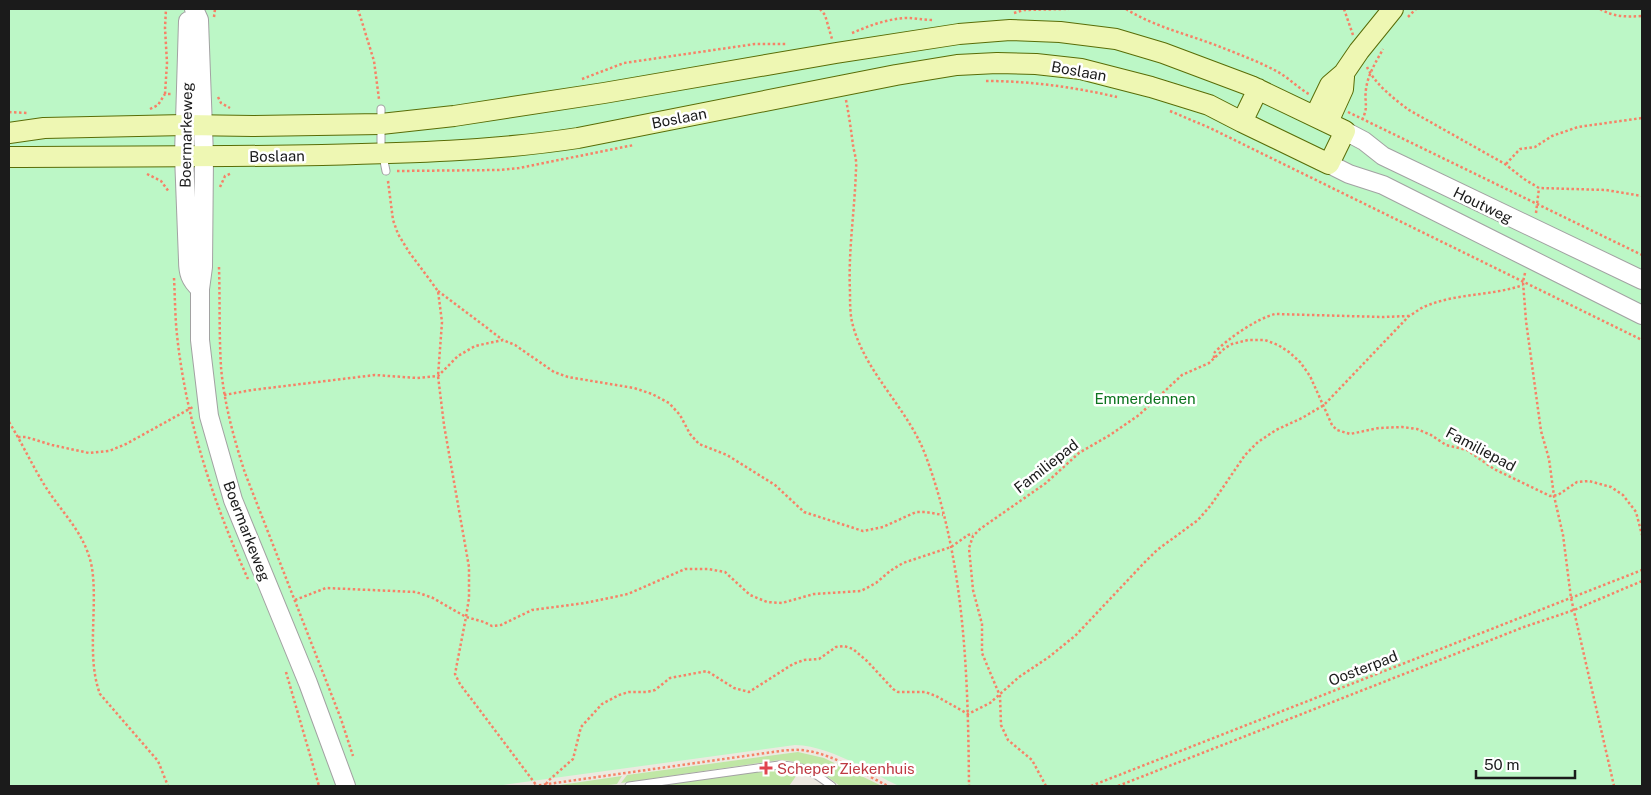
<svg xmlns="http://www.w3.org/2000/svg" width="1651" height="795" font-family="'Public Sans',sans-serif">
<rect width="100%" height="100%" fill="#ece9e0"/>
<!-- grass -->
<path fill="#c0e7a6" d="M798,752L824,758L882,786H840L821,772L807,765L791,761L780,760L621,783L627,775Z
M775,769L799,772L789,786H659Z
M622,776L617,784L600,786H553Z"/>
<!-- park -->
<path fill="#bcf7c6" d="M9,9H1642V786H899C867,771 831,746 795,745L496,786H9Z"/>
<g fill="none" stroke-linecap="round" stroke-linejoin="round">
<!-- service casing -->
<g stroke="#a2a2a2" stroke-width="9">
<path id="service" d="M381,109V146L386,171
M629,786L779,765C805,766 812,771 832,786"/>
</g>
<!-- tertiary casing -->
<g stroke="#a2a2a2" stroke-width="20">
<path id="tertiary" d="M194,9L199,20L204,156L203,267L200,289V340L209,416L233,500L308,683L346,786
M188,21L184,155L188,260C188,273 190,280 200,289
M1345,131L1364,141L1383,156L1642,280
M1329,164L1349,174L1383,185L1642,315"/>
</g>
<!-- secondary casing -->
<g stroke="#596d07" stroke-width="22">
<path id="secondary" d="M1315,116L1330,85L1344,73L1359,51L1393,9
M1242,122L1258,89
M1328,122L1343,89L1344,77
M9,133L44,128L185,125L253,126L381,124L454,116L604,93L836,53L959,34L1010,30L1060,32L1116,39L1163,53L1251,86L1345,131L1329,164L1242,122L1209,105L1151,87L1081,69L1036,64L997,63L957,65L896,75L578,138C493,151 408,153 322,155C218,157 113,156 9,157"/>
</g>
<!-- path -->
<path stroke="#f68267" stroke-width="2.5" stroke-dasharray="2.5 2.5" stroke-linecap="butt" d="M358,9L374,61L379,99
M820,9L825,15L832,39
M1126,9C1155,27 1187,34 1218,46C1238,54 1260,62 1278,72C1289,78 1298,88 1309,94
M1344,9L1353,35
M1600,9C1614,17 1626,17 1642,16
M1014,13L1024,10L1069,9
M214,17L215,9
M1408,17L1416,9
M852,33C869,26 886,19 906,18C915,18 924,20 934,20
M1367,67C1375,84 1394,99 1409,110L1505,164L1524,179L1539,188L1606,190L1642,196
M582,79L624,63L755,44H787
M986,81C1031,81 1073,87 1117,97
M165,94L167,63L165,28L166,9
M218,97L221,103L230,108
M846,100C849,115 851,130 853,145C854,152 857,160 856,168C855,209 848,250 850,292C850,302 850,313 852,322C864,372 907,407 925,454C965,560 968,675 969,786
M150,109L158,105L165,94H172
M1170,111L1210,128L1642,340
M9,112L27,113
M1348,112L1642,255
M1362,120C1369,106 1364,103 1366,89C1368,74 1376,62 1383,49
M1506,164L1520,149L1535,147L1552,136L1578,127L1642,118
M397,171L499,170L519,168L634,145
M147,174L161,181L169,192
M388,181L393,220L398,234L409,252L438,291L442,322L438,376L444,425L469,567V598L466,617L455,674L460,684L537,786
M220,187L225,176L232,173
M1536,213L1539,188
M219,267C220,300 219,334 221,367C224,403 234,439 245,473L341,719L353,756
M1525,273L1523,282L1526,321L1541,431L1549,459L1554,496L1563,535L1571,598L1614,786
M174,278C175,297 175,317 177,335C186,420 213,502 248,579
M438,291L503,340
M1214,358V353C1227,339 1256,319 1275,314L1383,317L1409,316
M224,395L252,390L375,375L417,378L438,376L458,356L475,346L503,340L515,345L554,372L568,377L634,388L652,394L669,403L680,415L690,434L699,444L727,455L775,485L804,512L863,531L883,527L916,512H926L943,515
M9,422C22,443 32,465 45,486C62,513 86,534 92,568C98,608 86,657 100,694L158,761L168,786
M18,437H26L52,445L89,453L109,451L126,444L193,407
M295,600L326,588L416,592L433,598L466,617L484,622L492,626L501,625L532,610L585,603L628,594L685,569H708L725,572L750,595L767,602L782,603L814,594L861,591L876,583L890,571L903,563L951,547L968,535L973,534
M286,672L319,786
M546,784L548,781L573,759L581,727L602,704L619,695L629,692H647L655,690L670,678L707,671L734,688L749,692L793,664L804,660L819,659L836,647L844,646L853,649L867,661L893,689L898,692H925L936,696L968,714L990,703L1019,677L1049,657L1076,635L1143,564L1157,550L1198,520L1211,505L1245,455L1258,442L1276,430L1302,418L1324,405L1409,316C1415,313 1420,308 1426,306C1457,293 1492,296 1523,285
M534,786L780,751C789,750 799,749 808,751C834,755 864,774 888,786
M1046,786L1032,760L1008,740L1001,725L1000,696L982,653V624L973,590L969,548L973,536L980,529L1046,483L1079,453L1110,435L1139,415L1182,375L1209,363L1225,348L1232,344L1248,340H1265L1278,345L1289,352L1300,362L1310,376L1332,425L1337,430L1350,434L1379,428L1402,427L1417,429L1431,435L1446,445L1467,450L1494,469L1550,496L1558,495L1577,482L1589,481L1611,487L1623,495L1636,512L1642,535
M1091,786L1642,570
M1118,786L1524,627L1574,610L1642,581"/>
<!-- service -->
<use href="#service" stroke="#fff" stroke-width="7"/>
<!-- tertiary -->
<use href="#tertiary" stroke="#fff" stroke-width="18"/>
<!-- secondary -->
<use href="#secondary" stroke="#eef7b3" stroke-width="20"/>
</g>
<!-- markers -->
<path fill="#e0444e" stroke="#fff" stroke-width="2" d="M763.5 760.5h5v5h5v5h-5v5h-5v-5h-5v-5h5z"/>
<g text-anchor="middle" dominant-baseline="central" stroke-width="5" stroke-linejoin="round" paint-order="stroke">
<!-- street labels -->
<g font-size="15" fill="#1b1b1b" stroke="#fff">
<text transform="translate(1079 71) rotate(10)">Boslaan</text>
<text transform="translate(679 118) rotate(-11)">Boslaan</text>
<text transform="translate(186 135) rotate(-89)">Boermarkeweg</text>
<text transform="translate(277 156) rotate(-1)">Boslaan</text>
<text transform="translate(1483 205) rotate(26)">Houtweg</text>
<text transform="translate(1481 449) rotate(28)">Familiepad</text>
<text transform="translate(1046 466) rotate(-38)">Familiepad</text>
<text transform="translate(247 531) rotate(69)">Boermarkeweg</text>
<text transform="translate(1363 668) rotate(-21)">Oosterpad</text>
</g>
<!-- park labels -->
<g font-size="15" fill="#0d741f" stroke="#fff">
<text x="1145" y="398">Emmerdennen</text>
</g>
<!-- health labels -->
<g font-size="15" fill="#be3a42" stroke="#fff" text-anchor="start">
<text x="777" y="768">Scheper Ziekenhuis</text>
</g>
</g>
<!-- border -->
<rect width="1651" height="795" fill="none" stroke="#1b1b1b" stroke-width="20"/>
<!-- scale -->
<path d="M1476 770v8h99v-8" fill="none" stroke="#1b1b1b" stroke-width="2.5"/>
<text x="1484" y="770" font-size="15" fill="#1b1b1b" stroke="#ffffff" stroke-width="4" paint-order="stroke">50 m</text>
</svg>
